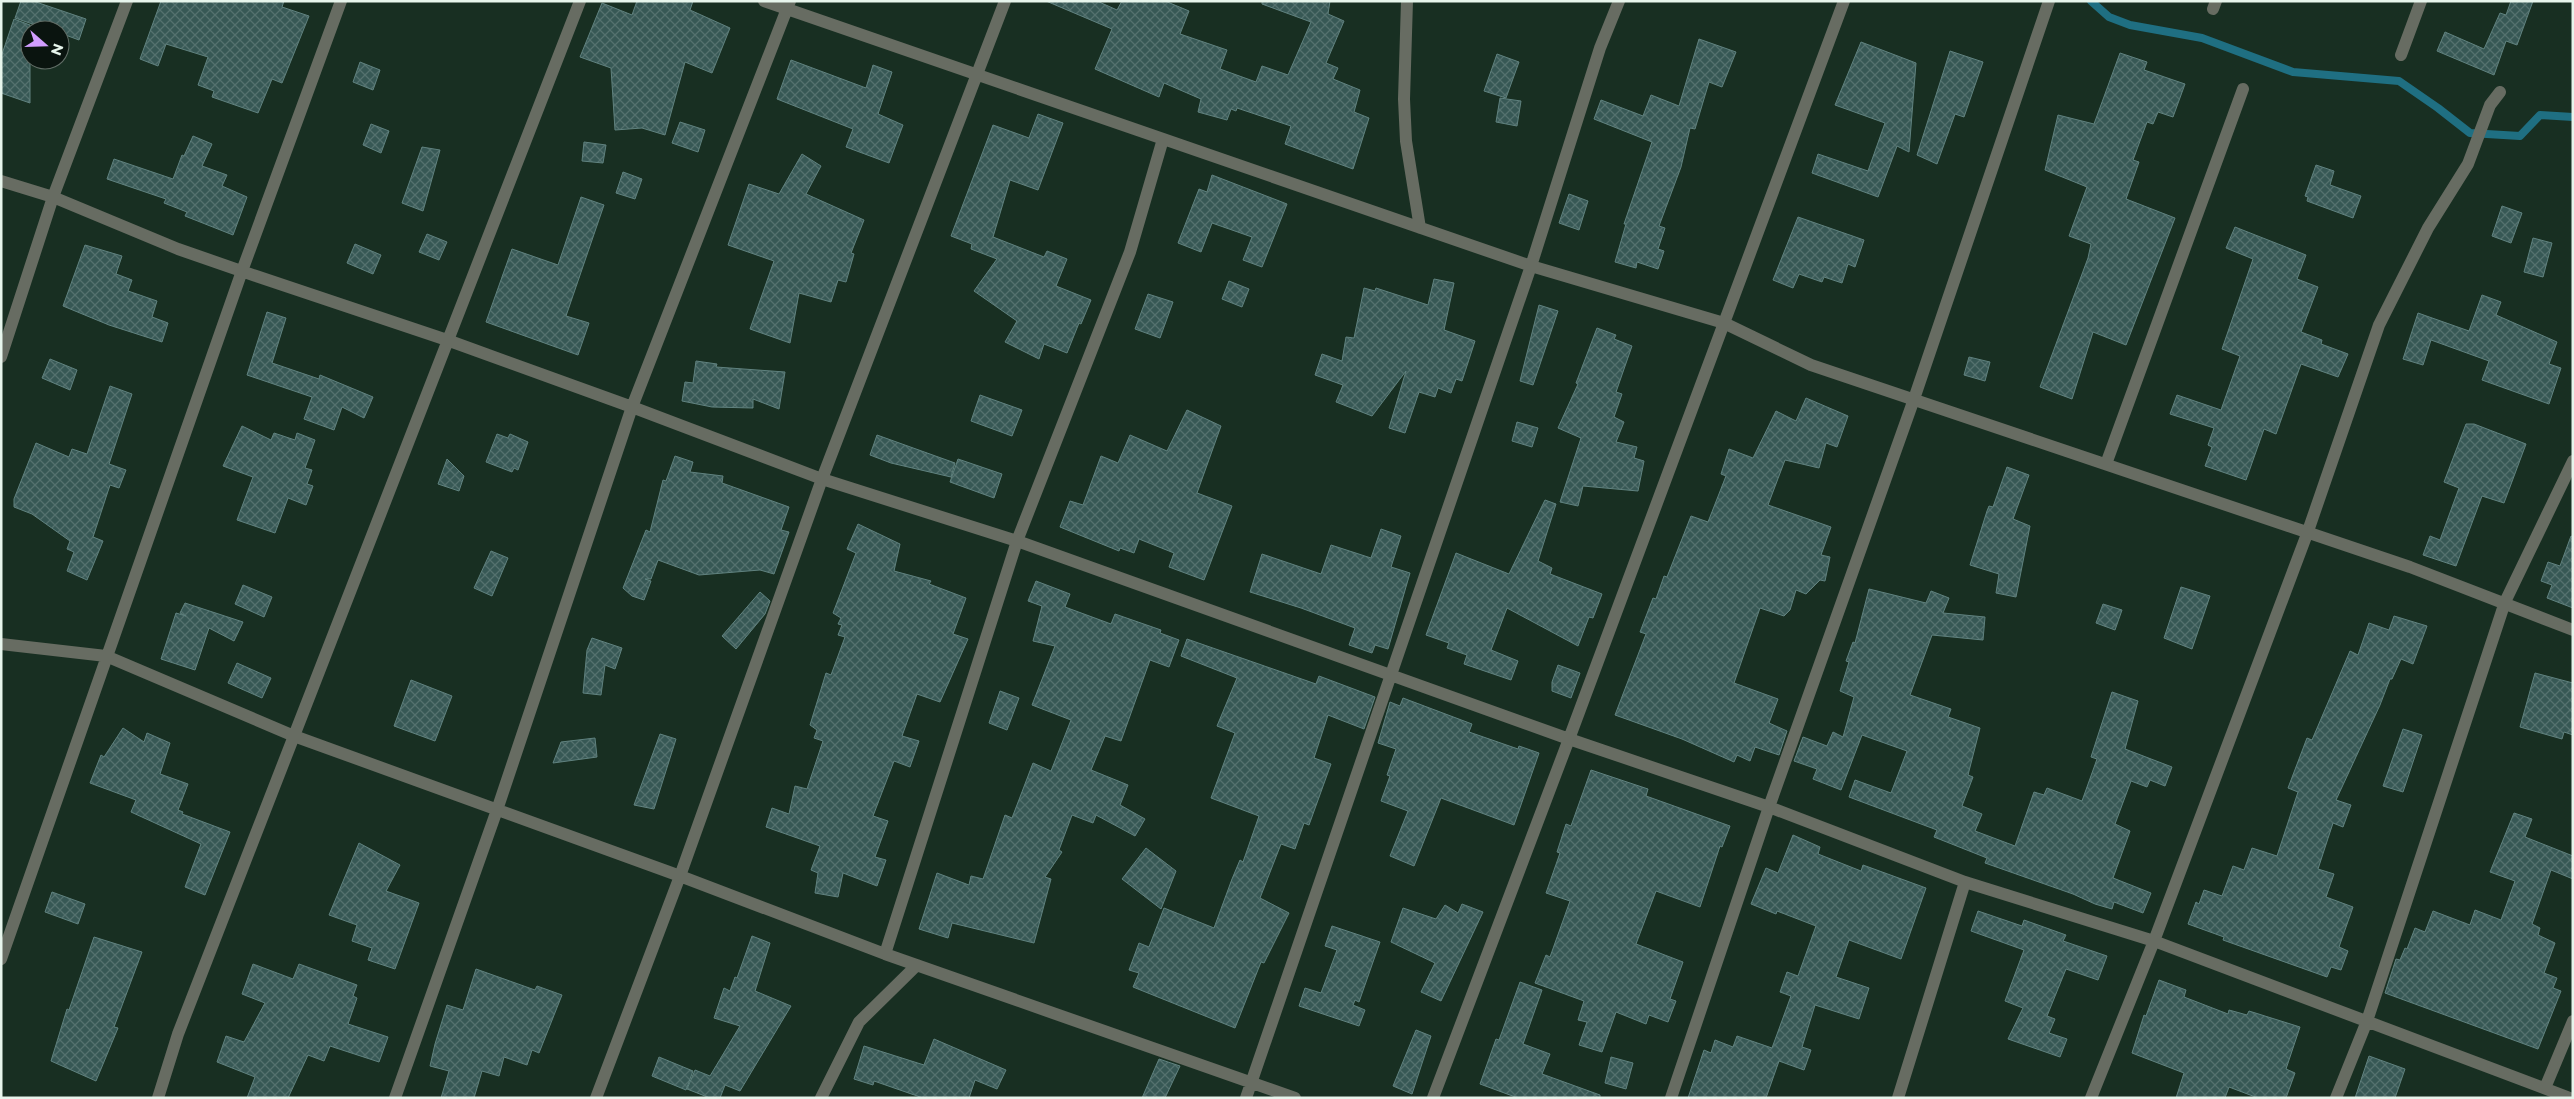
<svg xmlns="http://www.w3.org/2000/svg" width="2574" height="1099" font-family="Montserrat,sans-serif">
<defs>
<pattern id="building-cross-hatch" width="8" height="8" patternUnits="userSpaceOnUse" patternTransform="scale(1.25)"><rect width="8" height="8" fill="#375855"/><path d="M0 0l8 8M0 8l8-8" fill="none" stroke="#54716e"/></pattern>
</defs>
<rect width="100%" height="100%" fill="#182f22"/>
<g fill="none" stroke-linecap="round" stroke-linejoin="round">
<!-- stream -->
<path stroke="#1f6f82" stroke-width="8" d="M2091,1L2109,17L2130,25L2202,38L2293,72L2399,81L2438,108L2470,133L2520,136L2540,115L2573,117"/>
</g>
<!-- building -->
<path fill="url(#building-cross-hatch)" stroke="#60827f" d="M21,1H33L86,19L79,40L60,33V30H50L15,18Z
M161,1H284L282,7L309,16L282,83L272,79L258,113L212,97L214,91L198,85L208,57L166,44L158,66L140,59Z
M637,1H693L690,10L730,28L712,73L685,62L665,135L642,128L615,130L611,68L580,57L602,3L632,15Z
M1046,1H1097L1117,10L1122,1H1165L1189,11L1180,34L1227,50L1220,69L1256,82L1262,66L1288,75L1311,22L1262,4V1H1330L1328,14L1344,21L1326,63L1338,68L1333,79L1360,90L1354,112L1369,118L1353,169L1285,144L1291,126L1237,108L1236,111L1231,109L1227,120L1198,112L1201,99L1164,83L1159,97L1095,69L1112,29Z
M2511,1H2533L2517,45L2506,41L2494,75L2437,51L2445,32L2484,49L2500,13L2506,15Z
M14,19L30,25V103L1,93V57Z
M1699,39L1736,52L1722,87L1709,82L1695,129L1690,128L1681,167L1659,226L1665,228L1658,249L1664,251L1658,269L1637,262L1636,268L1615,262L1626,224H1624L1652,142L1594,119L1601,100L1643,116L1651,95L1679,106Z
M1861,42L1916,63L1909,152L1897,146L1878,197L1812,173L1818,154L1868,171L1885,123L1835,105Z
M1950,51L1983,62L1964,117L1955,114L1937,164L1917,155Z
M2120,53L2147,62L2144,70L2185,84L2173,117L2158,112L2153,124L2147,122L2133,160L2139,162L2126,199L2175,218L2126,345L2093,332L2072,399L2040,387L2088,258L2091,244L2069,236L2087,187L2045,170L2058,115L2094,124Z
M1497,54L1519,62L1506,98L1484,91Z
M791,60L866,88L873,65L892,72L878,114L903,125L889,163L846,147L853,129L777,99Z
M360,62L380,70L373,90L353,82Z
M1500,98L1521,101L1517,126L1496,122Z
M1038,114L1063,123L1038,190L1010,180L993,237L1044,257L1047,251L1067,259L1056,286L1091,300L1081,324L1079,323L1067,353L1044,344L1039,359L1005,342L1017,321L974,291L997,259L971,249L972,244L951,236L993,125L1029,138Z
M680,122L705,130L698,152L672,143Z
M371,124L389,131L381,153L363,145Z
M193,136L212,144L202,166L227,175L222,186L247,197L233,235L185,216L187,212L164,203L166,199L107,179L114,159L173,179L182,155L184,156Z
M584,142L606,145L603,163L582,161Z
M422,147L440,150L423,211L402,203Z
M802,154L821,166L806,194L864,220L851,253L854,254L846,282L838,280L831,302L799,293L790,343L750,329L774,261L728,245L749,184L779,194Z
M2316,165L2334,171L2330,185L2361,196L2353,218L2307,201L2308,197L2305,196Z
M623,172L642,179L635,199L616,193Z
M1212,175L1287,204L1262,267L1243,260L1252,237L1212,223L1201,252L1178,243L1199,189L1207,192Z
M1569,194L1588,201L1579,230L1559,223Z
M581,197L604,205L566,316L589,323L578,355L486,322L512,249L558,265Z
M2502,206L2522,213L2511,243L2492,236Z
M1798,217L1864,240L1855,267L1848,264L1842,283L1824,277L1822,282L1799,274L1793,288L1773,280Z
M2235,227L2306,255L2297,279L2318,287L2301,332L2322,340L2321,344L2348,354L2338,377L2301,364L2276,434L2264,429L2246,480L2205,466L2212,447L2208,445L2214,428L2170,414L2177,395L2221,410L2240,356L2222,349L2253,259L2226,248Z
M427,234L447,242L439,260L419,252Z
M2533,238L2552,243L2543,277L2524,272Z
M355,244L381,255L373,274L347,263Z
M85,245L122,256L116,274L132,280L128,291L157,301L152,317L168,323L162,342L109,325L63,306Z
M1434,279L1454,283L1444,330L1475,341L1462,381L1456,379L1451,393L1438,388L1435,397L1419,392L1405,433L1389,428L1406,371L1372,416L1336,402L1343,385L1315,375L1322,354L1342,361L1346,337L1354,338L1364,288L1375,291L1376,288L1428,305Z
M1229,281L1249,289L1242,307L1222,299Z
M1148,294L1173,302L1160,338L1135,329Z
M2482,295L2501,302L2496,315L2557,342L2549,364L2561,368L2549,404L2482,380L2489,361L2431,340L2423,365L2403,359L2418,313L2469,331Z
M1539,305L1558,311L1533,385L1520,381Z
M267,312L286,318L272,363L319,379L320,375L373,397L364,418L342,407L334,430L304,419L312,397L247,375Z
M1597,328L1616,335L1614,339L1632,346L1616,392L1622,394L1614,417L1624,422L1616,442L1637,447L1634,458L1644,461L1638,491L1583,486L1578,506L1560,502L1581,438L1558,428L1578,384L1576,383Z
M1969,357L1990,362L1985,381L1964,375Z
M50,359L77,370L70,390L42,378Z
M696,361L717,364L716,367L785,372L779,409L753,399V408L712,407L682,401L685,382L693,383Z
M110,386L132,394L109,464L126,470L119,488L110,485L93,537L103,541L87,580L67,571L74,552L67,549L70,541L32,514L14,507V499L36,443L69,457L72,449L87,454Z
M980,395L1022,410L1012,436L971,421Z
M1806,398L1848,416L1837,447L1826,443L1819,468L1785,460L1768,505L1831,527L1821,555L1830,557L1825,581L1820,580L1806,594L1796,590L1790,610L1784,616L1760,608L1734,683L1778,699L1769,723L1787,731L1779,755L1755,747L1750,761L1737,755L1734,762L1682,739L1615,715L1646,634L1640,632L1653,598L1656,599L1664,576L1667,577L1691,516L1708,522L1726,476L1721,474L1729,449L1753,458L1776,411L1796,421Z
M1187,410L1221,426L1197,493L1232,506L1204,580L1169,567L1174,553L1139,539L1134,553L1120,548L1119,551L1060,527L1070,501L1083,505L1101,456L1118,463L1130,435L1167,451Z
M1517,422L1538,428L1532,447L1512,441Z
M2466,424H2474L2526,444L2504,503L2482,496L2456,566L2423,555L2430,536L2440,540L2459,488L2444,482Z
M242,426L271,440L274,433L295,440L297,433L315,440L305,468L312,470L307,484L313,486L306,505L288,498L275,533L237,520L253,477L223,466Z
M497,434L508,438L510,434L528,442L518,470L514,468L512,472L486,462Z
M877,435L955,463L951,477L891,463L870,455Z
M675,456L693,462L690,472L723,476L722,483L789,507L781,530L789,532L774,574L760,570L699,575L658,560L651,579H645L651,581L644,600L632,596L623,588L646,530L650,532L663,480L666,481Z
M447,459L464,476L459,491L438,484Z
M958,459L1002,474L994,498L950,482Z
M2007,467L2029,475L2013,519L2030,526L2016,597L1996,593L1999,574L1970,565L1987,511L1989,506L1993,507Z
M1545,500L1556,504L1538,561L1552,568L1550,574L1602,594L1593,618L1589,617L1578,646L1507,608L1491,650L1518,661L1511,680L1464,664L1467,655L1447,648L1449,643L1426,635L1456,553L1509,574Z
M858,524L900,544L894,571L931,581L929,584L966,598L953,634L968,639L940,702L917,694L902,736L919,741L910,767L894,761L873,816L888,821L875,857L886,860L877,886L843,873L838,897L815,893L818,873L811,870L820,846L766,827L772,808L789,814L795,786L807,789L823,741L814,738L817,730L810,725L826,673L831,675L845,637L838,635L842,625L838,624L841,618L833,613L856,553L847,549Z
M1381,529L1401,536L1391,567L1410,573L1388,649L1375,645L1372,653L1349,645L1355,628L1301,608L1250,592L1262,554L1321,574L1331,545L1371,558Z
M2571,536L2573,537V608L2547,598L2552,585L2541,581L2548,562L2560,566Z
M491,551L508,558L492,596L474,588Z
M1036,581L1070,594L1065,607L1111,624L1115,614L1161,630L1160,633L1179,640L1169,667L1150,660L1121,741L1105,736L1091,770L1128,785L1120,805L1145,819L1135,836L1096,815L1093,823L1072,815L1059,850L1062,852L1045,877L1051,879L1034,943L952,923L948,938L919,929L937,873L969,885L971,876L983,879L1005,815L1012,818L1033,763L1051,771L1071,720L1032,705L1055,646L1033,641L1042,606L1028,601Z
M243,585L272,597L264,617L235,604Z
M2181,587L2210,596L2192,649L2164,638Z
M1869,589L1926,603L1931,591L1949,598L1943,613L1985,617L1983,640L1932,635L1910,695L1951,709L1948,717L1980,728L1968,775L1973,777L1962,806L1982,814L1975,831L2015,846L2034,792L2044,795L2047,788L2082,801L2097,759L2091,757L2112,692L2138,701L2125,749L2172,767L2165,786L2150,780L2147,787L2131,781L2115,824L2130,831L2113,878L2151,893L2143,913L2114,902L2112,909L2095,904L2073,894L1985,863L1987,858L1934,837L1937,830L1849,797L1855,780L1891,793L1907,751L1862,735L1841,790L1813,779L1817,769L1794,761L1803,737L1827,746L1833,732L1843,737L1854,697L1840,691L1849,662L1846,661L1853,642L1855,643Z
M760,592L770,601L765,614L736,649L722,636Z
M185,603L243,622L234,641L209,628L195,670L161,659L176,613L186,616L180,613Z
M2103,604L2122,610L2115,630L2096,623Z
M2394,616L2427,626L2413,664L2401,659L2392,679H2390L2380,705L2336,800L2351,805L2343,827L2333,823L2318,869L2334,874L2326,897L2353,907L2339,947L2348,951L2341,970L2331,967L2327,977L2223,940L2224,937L2188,924L2196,902L2199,904L2204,890L2222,896L2233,866L2244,870L2252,848L2277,856L2298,792L2288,788L2307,738L2312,740L2350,651L2358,655L2369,623L2389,630Z
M592,638L622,648L615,669L605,665L601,695L583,693L587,650Z
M1187,639L1316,684L1319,676L1375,697L1364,729L1328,715L1314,758L1331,764L1309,825L1304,823L1295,849L1281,844L1260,898L1289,913L1264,963L1261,962L1235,1028L1133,987L1139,973L1129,970L1139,943L1149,947L1164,908L1214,928L1232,879L1240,860L1243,862L1259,816L1211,798L1235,733L1217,726L1237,678L1181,656Z
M237,663L271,678L262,698L228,683Z
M1558,665L1580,673L1571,698L1552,691V682Z
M2535,673L2573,683V735L2564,732L2562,739L2520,727Z
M411,680L452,696L435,741L394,726Z
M1000,691L1019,698L1007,730L989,723Z
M1403,698L1472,724L1469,732L1518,749L1519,746L1539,753L1514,825L1441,798L1414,866L1390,856L1408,811L1381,801L1390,776L1387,775L1396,749L1378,743L1390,702L1400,706Z
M123,728L144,742L147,733L170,743L160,774L188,784L178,810L183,812L182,814L230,832L205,895L185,887L201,844L131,812L136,800L90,783L101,755L104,757Z
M2403,729L2422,735L2403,792L2383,786Z
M660,734L676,739L654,809L634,805Z
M595,738L597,757L553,763L561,742Z
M1591,770L1648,789L1646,796L1730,826L1722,847L1720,846L1700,907L1656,891L1636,944L1683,962L1670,999L1676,1001L1668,1022L1649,1015L1646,1024L1616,1012L1602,1052L1579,1045L1587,1022L1578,1020L1584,1001L1535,983L1546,955L1550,957L1570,901L1546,893L1560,853L1557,852L1566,824L1571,826Z
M2514,813L2532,819L2525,837L2573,856V879L2551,870L2532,924L2540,928L2538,935L2555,943L2544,973L2557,978L2553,988L2561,991L2538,1049L2385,993L2396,959L2400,960L2405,948L2407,949L2415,928L2425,932L2433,911L2470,925L2475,910L2501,920L2515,881L2490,872Z
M1793,835L1820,847L1818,854L1861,871L1863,865L1926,888L1901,959L1849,940L1836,977L1869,988L1859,1019L1815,1005L1802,1047L1811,1050L1804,1070L1779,1061L1766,1098H1688L1704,1050L1711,1053L1715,1040L1733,1047L1737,1036L1772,1048L1791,996L1780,992L1787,972L1798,976L1816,926L1777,911L1776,914L1751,904L1766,868L1778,873Z
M359,843L400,865L386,891L419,903L395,969L368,960L372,948L352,941L357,925L329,915Z
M1146,848L1176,871L1161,909L1122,879Z
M52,892L85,904L78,924L45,912Z
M1462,904L1483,912L1441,1001L1421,992L1435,963L1391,942L1403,908L1436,919L1445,905L1458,913Z
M1978,911L2022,926L2024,920L2066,935L2063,941L2107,956L2098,980L2066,969L2047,1016L2055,1019L2049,1033L2067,1039L2060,1057L2008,1039L2023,1008L2005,1001L2024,950L1971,931Z
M1332,926L1380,942L1359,1002L1355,1000L1353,1005L1365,1010L1359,1026L1299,1006L1305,988L1321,993L1337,950L1325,946Z
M752,936L770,943L755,991L791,1006L740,1091L725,1085L720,1098H710L687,1089L695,1070L710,1076L740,1026L714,1018L724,988L730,991L735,977L737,978Z
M94,937L142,952L114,1027L118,1028L96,1081L51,1061L67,1009L69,1010Z
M253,964L293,979L299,964L357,985L353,996L357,998L348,1024L388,1037L379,1062L330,1046L324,1061L308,1055L288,1098H247L255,1077L217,1062L226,1036L244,1042L265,1003L242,994Z
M476,969L535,990L537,986L562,995L539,1053L532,1050L527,1065L504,1057L499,1076L482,1071L474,1098H441L449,1071L430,1066L435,1044L447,1005L463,1010Z
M2159,980L2186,990L2184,997L2228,1014L2229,1010L2247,1015L2249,1011L2300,1027L2286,1069L2295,1073L2286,1098H2258L2229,1087L2225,1098H2176L2184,1073L2132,1053L2144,1015L2146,1016Z
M1520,982L1542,990L1523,1044L1550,1054L1542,1074L1600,1095V1098H1518L1480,1084L1496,1039L1499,1040Z
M1416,1030L1431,1036L1412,1094L1393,1086Z
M934,1039L1006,1070L997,1089L975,1080L969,1098H923L874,1081L873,1085L854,1079L864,1046L924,1065Z
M2369,1056L2405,1069L2395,1098H2355Z
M659,1057L693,1071L686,1090L652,1076Z
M1611,1057L1633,1063L1626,1089L1605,1083Z
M1159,1059L1180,1066L1165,1098H1142Z"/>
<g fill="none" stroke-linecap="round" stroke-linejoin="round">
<!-- minor -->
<path stroke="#676c62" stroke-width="12" d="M764,1L1531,266L1724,323L1811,365L2410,567L2573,630
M1407,1L1404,99L1406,141L1420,228
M2213,9L2216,1
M2401,55L2421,1
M1,181L53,197L178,249L256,276L447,340L632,407L822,479L1017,541L1569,739L1769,807L1965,882L2154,941L2570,1098
M1,357L53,197L127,1
M2106,464L2243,89
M1,644L106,656L294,736L680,876L885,954L1295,1098
M885,954L1017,541L1130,252L1163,139
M1,959L242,271L341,1
M2545,1088L2573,1021
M158,1098L178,1034L580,1
M395,1098L497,810L632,407L790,1
M596,1098L680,876L822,479L1005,1
M821,1098L859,1022L917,965
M1246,1098L1531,266L1600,48L1619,1
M1433,1098L1569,739L1844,1
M1671,1098L1769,807L1914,399L2049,1
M1898,1098L1965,882
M2091,1098L2154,941L2307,534L2379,325L2428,228L2468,164L2490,105L2500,92
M2336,1098L2367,1021L2505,602L2573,461"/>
</g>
<!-- border -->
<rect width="2574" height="1099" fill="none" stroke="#e7f5ec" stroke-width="5"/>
<!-- north arrow -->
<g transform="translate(45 45) rotate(110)"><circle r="24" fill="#0a140f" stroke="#626e67"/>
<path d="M0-4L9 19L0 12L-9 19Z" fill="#d19dfe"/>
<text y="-8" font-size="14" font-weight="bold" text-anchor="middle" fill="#e7f5ec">N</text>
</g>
</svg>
